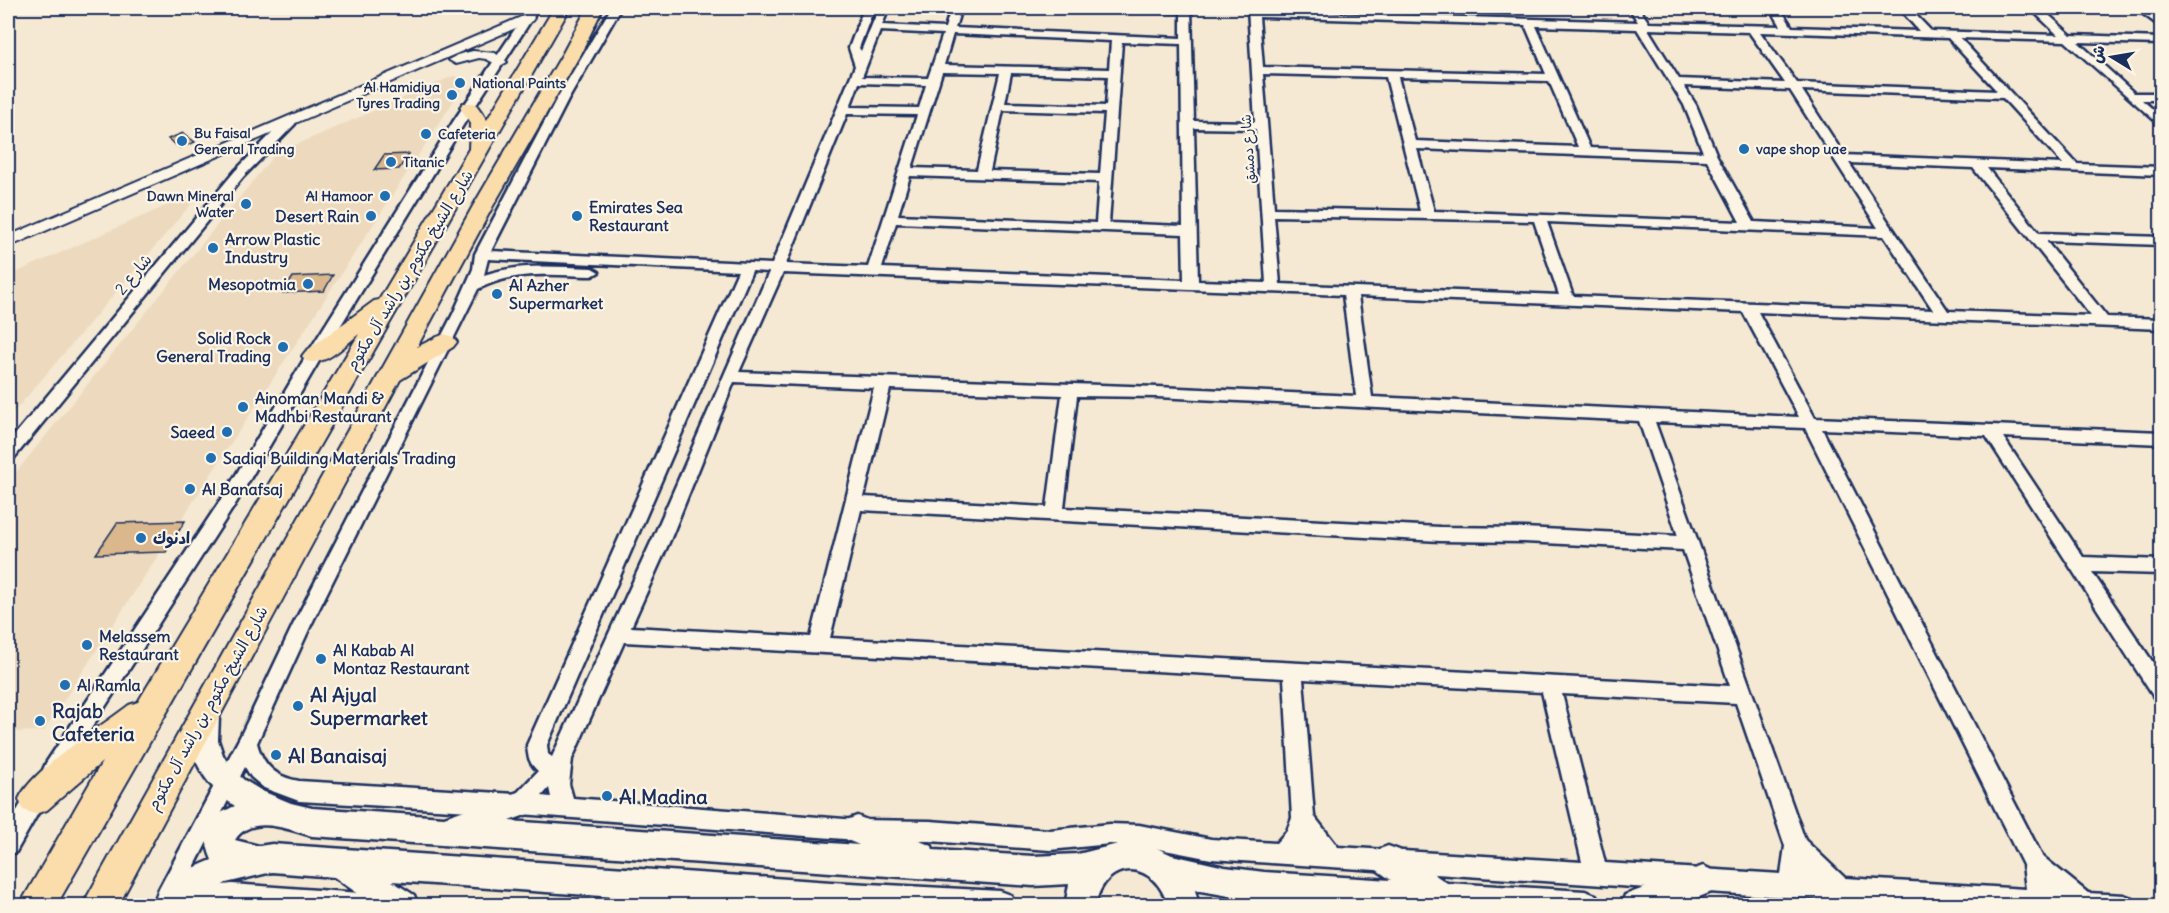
<svg xmlns="http://www.w3.org/2000/svg" width="2169" height="913" font-family="Delius,'Playpen Sans Arabic',sans-serif">
<rect width="100%" height="100%" fill="#f5e9d3"/>
<filter id="ink" filterUnits="userSpaceOnUse"><feTurbulence type="fractalNoise" baseFrequency=".0167" numOctaves="2"/><feDisplacementMap in="SourceGraphic" scale="12" xChannelSelector="R" yChannelSelector="G"/><feConvolveMatrix kernelMatrix="1 2 1 2 8 2 1 2 1" color-interpolation-filters="sRGB"/></filter>
<g filter="url(#ink)">
<!-- built -->
<path fill="#eddabe" d="M453,76L468,79L44,731L8,732V482L275,154Z
M204,189L8,419V276Z"/>
<!-- building -->
<path fill="#dab78c" stroke="#1b2f5e" stroke-width="1.5" d="M183,133L195,142L180,148L168,139Z
M409,154L399,169L374,170L384,155Z
M333,275L324,291L283,293L293,277Z
M185,521L166,552L96,554L117,523Z"/>
<g fill="none" stroke-linecap="round" stroke-linejoin="round">
<!-- minor casing -->
<g stroke="#1b2f5e" stroke-width="5">
<path id="minor" d="M529,8H539L465,122L322,356L236,503L60,777L53,779L46,777L43,770L46,763L224,495L306,356L453,122Z
M611,8H621L568,100L491,251L772,264L855,66L849,48L864,8H874L859,48L861,51L879,8H889L882,25L945,28L951,8H961L955,28L1181,38V12L1138,11L1133,8H1191L1194,121L1255,122L1248,8H1258V11L1638,22L1629,8H1639L1649,23L1781,26L1770,8H1780L1792,27L1919,31L1899,8H1909L1931,31L2058,35L2030,8H2041L2071,35L2162,38V44L2078,42L2134,93H2162V100H2142L2162,117V127L2065,41L1960,38L2077,164L2162,167V175L1987,168L2039,233L2162,237V245L2046,241L2107,317L2162,319V329L1758,312L1815,418L2162,432V444L2003,437L2083,557L2162,560V574L2092,572L2162,676V701L2155,699L1986,436L1822,429L2042,856L2088,893L2124,895L2132,898L2135,906H1938L1843,901L1211,859L1139,845L1110,844L1050,850L930,841L857,840L521,814L299,801L264,788L251,777L245,767L180,895L205,887L232,884L389,895L397,898L400,906L159,905L156,897L159,889L240,737L293,625L453,314L473,269L475,254L556,100ZM1259,17L1525,25L1546,74L1263,67ZM1536,26L1637,29L1684,105L1703,152L1590,148ZM1648,29L1749,32L1785,83L1679,79ZM880,31L943,34L928,78L862,77ZM1760,32L1948,38L1997,91L1797,83ZM953,34L1111,41L1109,69L944,65ZM1122,42L1181,44L1183,226L1109,223ZM942,72L1000,73L977,170L912,168ZM1011,73L1108,76L1106,106L1005,103ZM1263,74L1386,77L1420,211L1274,208ZM1398,77L1549,81L1578,147L1415,141ZM859,83L926,85L919,108L850,107ZM1684,86L1790,90L1878,228L1754,222L1717,156L1696,105ZM1802,90L2003,98L2063,164L1844,155ZM1003,110L1105,113L1100,174L990,171ZM847,114L917,115L868,267L786,264ZM1194,128L1256,129L1266,283L1198,281ZM1417,149L1707,160L1740,222L1434,211ZM1849,163L1973,168L2091,316L1948,311ZM910,176L1099,182L1096,223L898,215ZM1274,216L1534,221L1559,295L1280,284ZM1547,222L1884,236L1933,310L1573,296ZM896,223L1183,234L1184,280L882,268ZM488,259L738,271L527,745C528,757 529,763 538,771L516,794L299,781C276,777 263,766 257,743L311,625L478,289C515,270 552,275 592,276L599,272L592,268C555,267 520,263 484,275ZM752,271L769,272L653,538L552,757L548,754L547,745ZM783,273L1343,295L1356,396L1157,387L739,372ZM1358,296L1743,312L1799,417L1372,397ZM734,382L874,388L811,637L631,627L671,538ZM890,389L1062,395L1047,507L864,497ZM1077,396L1157,397L1639,421L1678,536L1524,528L1440,527L1064,508ZM1655,422L1805,428L2023,865L2026,889L1845,878L1805,840ZM861,510L1440,541L1524,542L1683,550L1730,686L830,638ZM624,642L1284,678L1292,818L1287,831L1276,843L1211,839L1139,825L1110,824L1050,830L930,821L857,820L573,798L569,784L572,759ZM1303,679L1542,692L1582,862L1338,847L1314,816ZM1562,694L1736,703L1785,846L1781,874L1605,863ZM549,788L551,797L542,796Z
M2135,8H2146L2162,19V28Z
M291,117L295,118V124L243,177L14,458L8,460V443L235,171L287,118Z
M39,782L46,785L50,792L16,852L8,855V826L32,785Z"/>
</g>
<!-- tertiary casing -->
<g stroke="#1b2f5e" stroke-width="4">
<path id="tertiary" d="M528,14L532,15L534,18L532,21L8,247V236Z
M473,51L495,53L507,62L500,66L486,59L479,58L456,64L449,60L457,55Z"/>
</g>
<!-- secondary casing -->
<g stroke="#1b2f5e" stroke-width="5">
<path id="secondary" d="M205,705L215,709L219,717L218,740L223,755L230,767L244,780L262,791L291,803L312,808L444,817L521,791L531,795L535,804L531,813L509,821L859,845L847,840L842,830L847,820L857,816L932,846L933,850L1033,856L1078,854L1130,841L1148,844L1172,855L1225,867L1264,872L1391,880L1377,870L1373,860L1377,850L1388,846L1399,850L1447,883L1585,891L1596,895L1600,906H1325L1264,902L1195,890L1199,906H1168C1156,860 1105,856 1095,906H1065L1069,884L1033,886L312,836C290,830 251,813 235,840L259,846L272,844L831,882L1000,891L1011,895L1015,906H739L392,881L414,895L418,906H376L334,877L272,872L226,883L190,906H152C161,882 190,869 212,860C200,831 207,818 235,806C205,787 178,745 195,709Z
M1703,866L1714,871L1718,881L1714,891L1677,906H1621L1625,895Z"/>
</g>
<!-- primary casing -->
<g stroke="#1b2f5e" stroke-width="4">
<path id="primary" d="M554,8H570L56,906H19L102,762L47,810L35,814L23,810L19,799C32,769 101,727 129,705L138,702L359,334C344,346 325,367 306,361L302,356L306,351L374,301L379,300L469,149L470,123L460,107L463,103H475L487,120Z
M587,8H603L581,53L493,206L417,347L437,337L445,334L453,337L457,342L453,347L400,380L118,906H82L473,206L563,53Z"/>
</g>
<!-- minor -->
<use href="#minor" fill="#fcf5e5" fill-rule="evenodd"/>
<!-- tertiary -->
<use href="#tertiary" fill="#fcf5e5" fill-rule="evenodd"/>
<!-- secondary -->
<use href="#secondary" fill="#fcf5e5" fill-rule="evenodd"/>
<!-- primary -->
<use href="#primary" fill="#faddab" fill-rule="evenodd"/>
</g>
</g>
<!-- markers -->
<g fill="#1f6fb2" stroke="#fcf5e5" stroke-width="2">
<circle cx="460" cy="83" r="6"/>
<circle cx="452" cy="95" r="6"/>
<circle cx="426" cy="134" r="6"/>
<circle cx="182" cy="141" r="6"/>
<circle cx="1744" cy="149" r="6"/>
<circle cx="391" cy="162" r="6"/>
<circle cx="385" cy="196" r="6"/>
<circle cx="246" cy="204" r="6"/>
<circle cx="371" cy="216" r="6"/>
<circle cx="577" cy="216" r="6"/>
<circle cx="213" cy="248" r="6"/>
<circle cx="308" cy="284" r="6"/>
<circle cx="497" cy="294" r="6"/>
<circle cx="283" cy="347" r="6"/>
<circle cx="243" cy="407" r="6"/>
<circle cx="227" cy="432" r="6"/>
<circle cx="211" cy="458" r="6"/>
<circle cx="190" cy="489" r="6"/>
<circle cx="141" cy="538" r="6"/>
<circle cx="87" cy="645" r="6"/>
<circle cx="321" cy="659" r="6"/>
<circle cx="65" cy="685" r="6"/>
<circle cx="298" cy="706" r="6"/>
<circle cx="40" cy="721" r="6"/>
<circle cx="276" cy="755" r="6"/>
<circle cx="607" cy="796" r="6"/>
</g>
<g text-anchor="middle" dominant-baseline="central" stroke-width="4.5" stroke-linejoin="round" paint-order="stroke">
<!-- far-poi labels -->
<g font-size="14" font-weight="bold" fill="#1b2f5e" stroke="#fcf5e5" text-anchor="start">
<text x="472" y="83">National Paints</text>
<text x="440" y="87" text-anchor="end">Al Hamidiya<tspan x="440" dy="16">Tyres Trading</tspan></text>
<text x="194" y="133">Bu Faisal<tspan x="194" dy="16">General Trading</tspan></text>
<text x="438" y="134">Cafeteria</text>
<text x="1756" y="149">vape shop uae</text>
<text x="403" y="162">Titanic</text>
<text x="234" y="196" text-anchor="end">Dawn Mineral<tspan x="234" dy="16">Water</tspan></text>
<text x="373" y="196" text-anchor="end">Al Hamoor</text>
</g>
<!-- far-street labels -->
<g font-size="14" fill="#1b2f5e" stroke="#fcf5e5">
<text transform="translate(1248 149) rotate(-94)">شارع دمشق</text>
</g>
<!-- poi labels -->
<g font-size="16" font-weight="bold" fill="#1b2f5e" stroke="#fcf5e5" text-anchor="start">
<text x="589" y="207">Emirates Sea<tspan x="589" dy="18">Restaurant</tspan></text>
<text x="359" y="216" text-anchor="end">Desert Rain</text>
<text x="225" y="239">Arrow Plastic<tspan x="225" dy="18">Industry</tspan></text>
<text x="296" y="284" text-anchor="end">Mesopotmia</text>
<text x="509" y="285">Al Azher<tspan x="509" dy="18">Supermarket</tspan></text>
<text x="271" y="338" text-anchor="end">Solid Rock<tspan x="271" dy="18">General Trading</tspan></text>
<text x="255" y="398">Ainoman Mandi &amp;<tspan x="255" dy="18">Madhbi Restaurant</tspan></text>
<text x="215" y="432" text-anchor="end">Saeed</text>
<text x="223" y="458">Sadiqi Building Materials Trading</text>
<text x="202" y="489">Al Banafsaj</text>
<text x="153" y="538">ادنوك</text>
<text x="99" y="636">Melassem<tspan x="99" dy="18">Restaurant</tspan></text>
<text x="333" y="650">Al Kabab Al<tspan x="333" dy="18">Montaz Restaurant</tspan></text>
<text x="77" y="685">Al Ramla</text>
</g>
<!-- street labels -->
<g font-size="16" fill="#1b2f5e" stroke="#fcf5e5">
<text transform="translate(409 270) rotate(-59)">شارع الشيخ مكتوم بن راشد آل مكتوم</text>
<text transform="translate(133 274) rotate(-50)">شارع 2</text>
<text transform="translate(207 708) rotate(-61)">شارع الشيخ مكتوم بن راشد آل مكتوم</text>
</g>
<!-- near-poi labels -->
<g font-size="20" font-weight="bold" fill="#1b2f5e" stroke="#fcf5e5" text-anchor="start">
<text x="310" y="694">Al Ajyal<tspan x="310" dy="23">Supermarket</tspan></text>
<text x="52" y="710">Rajab<tspan x="52" dy="23">Cafeteria</tspan></text>
<text x="288" y="755">Al Banaisaj</text>
<text x="619" y="796">Al Madina</text>
</g>
</g>
<!-- margin -->
<rect width="2169" height="913" fill="none" stroke="#fcf5e5" stroke-width="30"/>
<rect x="15" y="15" width="2139" height="883" fill="none" stroke="#1b2f5e" stroke-width="2" filter="url(#ink)"/>
<!-- north arrow -->
<g transform="translate(2112 57) rotate(281)" stroke="#fcf5e5" stroke-width="4.5" paint-order="stroke">
<path d="M0-4.5L10 22L0 15L-10 22Z" fill="#1b2f5e"/>
<text y="-9" font-size="16" font-weight="bold" text-anchor="middle" fill="#1b2f5e">ش</text>
</g>
</svg>
